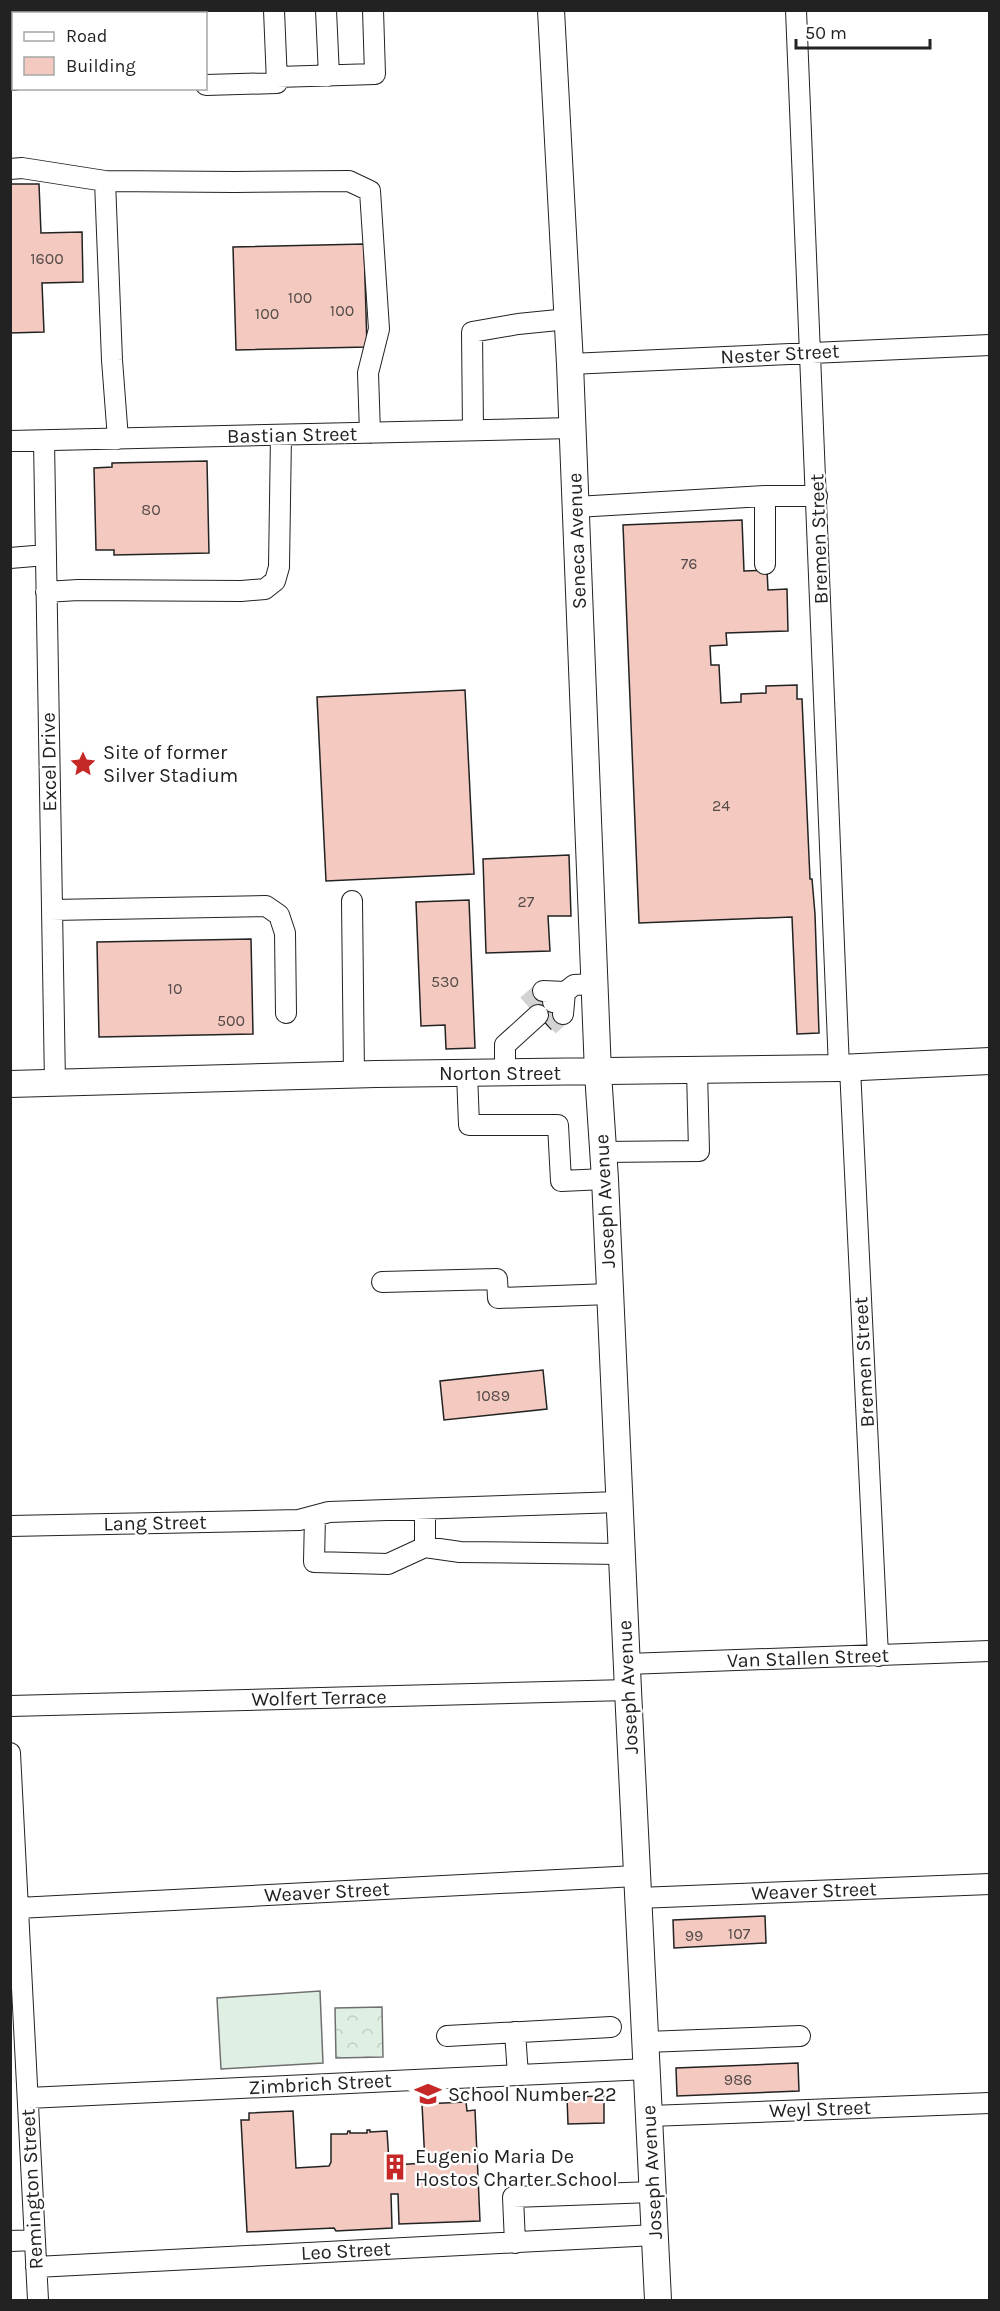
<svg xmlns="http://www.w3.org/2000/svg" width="1000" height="2311" font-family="Karla,sans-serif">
<defs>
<pattern id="park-crowns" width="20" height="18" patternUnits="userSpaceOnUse" patternTransform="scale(1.5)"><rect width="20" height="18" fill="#e0efe3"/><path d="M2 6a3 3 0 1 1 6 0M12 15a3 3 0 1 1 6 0" fill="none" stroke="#c0cdc2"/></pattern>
</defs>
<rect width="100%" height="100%" fill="#fff"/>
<!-- park -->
<path fill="url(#park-crowns)" stroke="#6f6f6f" stroke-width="1.5" d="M382,2007L383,2057L336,2058L335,2008Z"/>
<!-- pitch -->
<path fill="#e0efe3" stroke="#6f6f6f" stroke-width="1.5" d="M320,1991L323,2063L221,2069L217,1998Z"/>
<!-- building -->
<path fill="#f3c9c0" stroke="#222" stroke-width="1.5" d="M10,184H39L41,233L82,232L83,282L42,283L44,332L10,333Z
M364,244L367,347L236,350L233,247Z
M207,461L209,553L114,555V550H96L94,468L112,467V463Z
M742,520L744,571L767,570L768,590L787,589L788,631L726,633L727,645L710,646L711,665H719L721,703L741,702V694L766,693V686L797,685V699H802L810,879H812L815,914L819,1033L797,1034L792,917L639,923L623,525Z
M465,690L474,874L326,881L317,697Z
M569,855L571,916H548L550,951L486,953L483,859Z
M469,900L475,1048L446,1049L445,1025L421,1026L416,902Z
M251,939L253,1034L99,1037L97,942Z
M539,988L566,1016L551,1029L525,1001Z
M543,1370L547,1409L444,1420L440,1381Z
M765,1916L766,1943L674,1948L673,1920Z
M798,2063L799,2091L677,2096L676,2068Z
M604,2096V2123L568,2124L567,2097Z
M466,2102L467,2111L475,2110L480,2221L399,2224L398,2194H391L392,2228L336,2231L334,2228L247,2232L241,2120H249V2113L293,2111L296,2168L329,2166L331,2162V2134H347L348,2131H350V2133H367V2130H370V2132L387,2131L389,2161L394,2165L425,2163L422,2104Z"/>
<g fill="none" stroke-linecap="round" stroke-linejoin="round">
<!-- minor-tunnel -->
<path stroke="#d3d3d3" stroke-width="20" stroke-dasharray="20 10" stroke-linecap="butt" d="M527,1005L543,991
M549,1026L563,1014"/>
<!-- minor casing -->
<g stroke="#222" stroke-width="22">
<path id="minor" d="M326,10L329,76
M796,10L839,1068
M277,77L375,74L373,10
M10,80H14
M206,85L277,83L274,10
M10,169L22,168L105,181L112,360L118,439
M105,181L235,182L349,181L370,191L379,329L368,373L370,433
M570,364L990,345
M473,430L472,332L518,324L568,319
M10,441L573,428
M44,441L55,1083
M576,507L765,496H817
M10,558L46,555
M765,564V496
M46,592L78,590L241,591L265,589L275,581L279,567L281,435
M352,901L354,1075
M52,910L266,906L279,915L285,933L286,1013
M543,991L565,992L563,1014
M553,1002L574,985L594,984
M850,1068L878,1656
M467,1073L469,1125H558L561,1181L605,1179
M505,1073V1045L538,1015
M603,1152L699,1151L697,1071
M382,1282L497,1279L498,1298L610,1294
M315,1516L314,1562L388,1564L425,1547L460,1552L621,1554
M10,1526L299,1520L329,1512L619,1502
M425,1547V1509
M627,1664L990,1651
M10,1706L628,1690
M10,1753L38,2300
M638,1898L990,1884
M18,1908L636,1876
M515,2032L518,2075
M447,2036L611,2027
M646,2042L800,2036
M28,2098L648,2069
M650,2116L990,2103
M10,2241L35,2240
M515,2243L513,2197L653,2192
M36,2267L655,2235"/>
</g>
<!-- major casing -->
<g stroke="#222" stroke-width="28">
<path id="major" d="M551,10L570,364L598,1073L605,1179L628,1690L658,2300
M10,1084L376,1074L839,1068L990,1061"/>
</g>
<!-- minor -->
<use href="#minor" stroke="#fff" stroke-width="20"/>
<!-- major -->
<use href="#major" stroke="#fff" stroke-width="26"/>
</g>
<!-- icons -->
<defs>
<g id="sight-bare" transform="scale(2.07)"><path d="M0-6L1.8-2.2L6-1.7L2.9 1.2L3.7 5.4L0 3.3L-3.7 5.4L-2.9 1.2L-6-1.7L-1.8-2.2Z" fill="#c62828" stroke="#fff" stroke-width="2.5" paint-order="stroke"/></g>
<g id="school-bare" transform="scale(2.07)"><path d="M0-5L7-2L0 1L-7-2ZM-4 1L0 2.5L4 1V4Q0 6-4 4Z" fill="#c62828" stroke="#fff" stroke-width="2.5" paint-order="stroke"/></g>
<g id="building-bare" transform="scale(2.07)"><path d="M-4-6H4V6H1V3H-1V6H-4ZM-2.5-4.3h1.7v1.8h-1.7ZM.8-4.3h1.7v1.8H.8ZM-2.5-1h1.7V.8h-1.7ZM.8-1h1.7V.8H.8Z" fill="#c62828" stroke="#fff" stroke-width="2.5" paint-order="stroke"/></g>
</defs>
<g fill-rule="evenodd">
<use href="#sight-bare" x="83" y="764"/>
<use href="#school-bare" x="428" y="2094"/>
<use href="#building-bare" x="395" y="2167"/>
</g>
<g text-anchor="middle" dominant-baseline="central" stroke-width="4.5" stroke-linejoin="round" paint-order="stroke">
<!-- number labels -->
<g font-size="16" fill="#564c4a">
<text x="47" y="258">1600</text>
<text x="300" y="297">100</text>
<text x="342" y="310">100</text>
<text x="267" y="313">100</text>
<text x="151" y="509">80</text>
<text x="689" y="563">76</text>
<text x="721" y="805">24</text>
<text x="526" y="901">27</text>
<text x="445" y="981">530</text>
<text x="175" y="988">10</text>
<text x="231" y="1020">500</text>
<text x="493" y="1395">1089</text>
<text x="739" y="1933">107</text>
<text x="694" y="1935">99</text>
<text x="738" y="2079">986</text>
</g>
<!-- street labels -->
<g font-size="20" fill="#222" stroke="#fff">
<text transform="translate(780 354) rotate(-3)">Nester Street</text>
<text transform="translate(292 435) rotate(-1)">Bastian Street</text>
<text transform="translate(819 539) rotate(-92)">Bremen Street</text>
<text transform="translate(577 541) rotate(-92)">Seneca Avenue</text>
<text transform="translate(49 762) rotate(-91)">Excel Drive</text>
<text x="500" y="1073">Norton Street</text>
<text transform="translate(605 1201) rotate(-93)">Joseph Avenue</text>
<text transform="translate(864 1362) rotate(-93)">Bremen Street</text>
<text transform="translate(155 1523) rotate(-1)">Lang Street</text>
<text transform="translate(808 1658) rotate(-2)">Van Stallen Street</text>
<text transform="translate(628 1687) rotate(-93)">Joseph Avenue</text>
<text transform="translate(319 1698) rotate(-1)">Wolfert Terrace</text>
<text transform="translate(814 1891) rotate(-2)">Weaver Street</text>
<text transform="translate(327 1892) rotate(-3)">Weaver Street</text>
<text transform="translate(320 2084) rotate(-3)">Zimbrich Street</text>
<text transform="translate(820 2109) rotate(-2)">Weyl Street</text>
<text transform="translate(652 2172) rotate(-93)">Joseph Avenue</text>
<text transform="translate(32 2189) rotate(-93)">Remington Street</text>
<text transform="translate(346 2251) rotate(-3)">Leo Street</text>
</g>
<!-- poi labels -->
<g font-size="20" fill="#222" stroke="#fff" text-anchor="start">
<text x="103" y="752">Site of former<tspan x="103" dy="23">Silver Stadium</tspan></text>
<text x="448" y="2094">School Number 22</text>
<text x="415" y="2156">Eugenio Maria De<tspan x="415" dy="23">Hostos Charter School</tspan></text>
</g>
</g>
<!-- border -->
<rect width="1000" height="2311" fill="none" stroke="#222222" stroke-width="24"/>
<!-- legend -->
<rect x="12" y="12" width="195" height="78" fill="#ffffff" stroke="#a7a7a7" stroke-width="1.5"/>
<rect x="24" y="32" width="30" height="9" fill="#ffffff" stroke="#a7a7a7" stroke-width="1.5"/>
<text x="66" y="42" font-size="18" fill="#222222">Road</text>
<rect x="24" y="57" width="30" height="18" fill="#f3c9c0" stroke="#a7a7a7" stroke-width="1.5"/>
<text x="66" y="72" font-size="18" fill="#222222">Building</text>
<!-- scale -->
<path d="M796 39v9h134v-9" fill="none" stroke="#222222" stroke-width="3"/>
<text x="805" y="39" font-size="18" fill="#222222" stroke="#ffffff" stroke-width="4.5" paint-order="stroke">50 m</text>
</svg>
